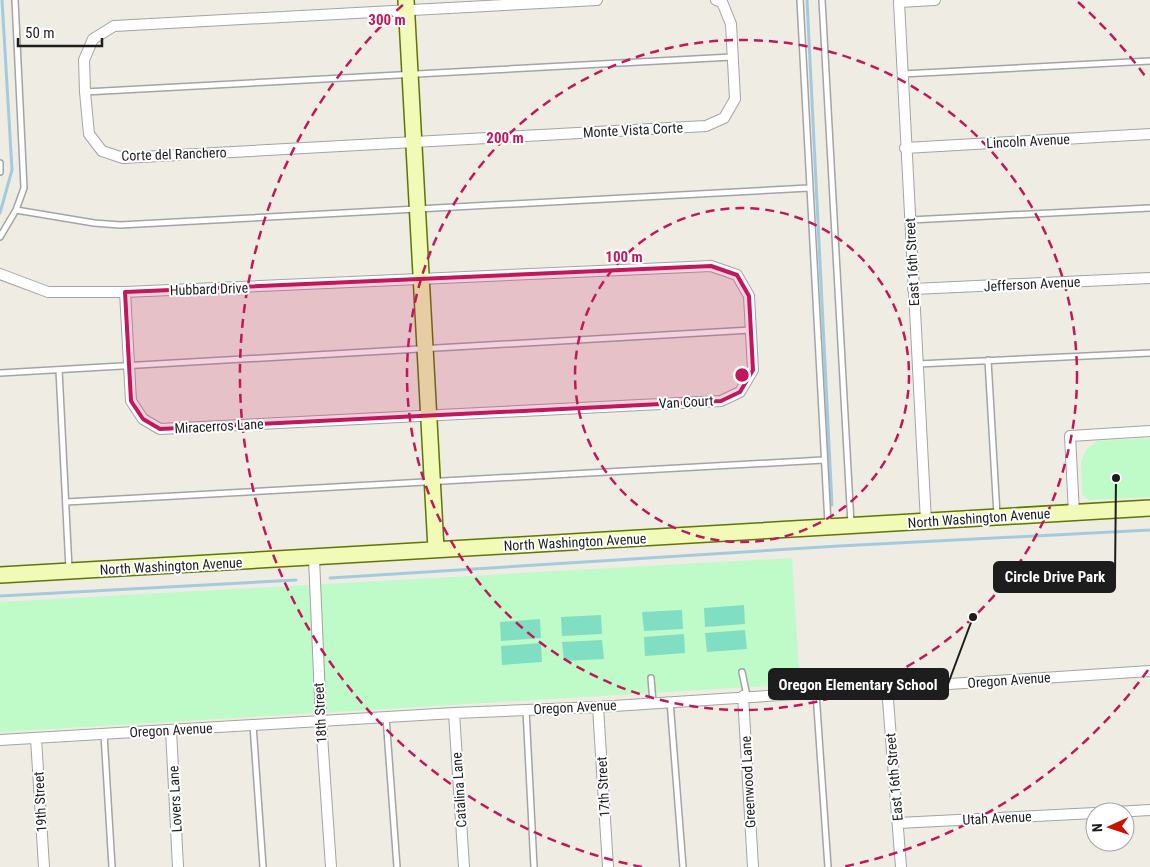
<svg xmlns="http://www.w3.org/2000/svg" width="1150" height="867" font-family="'Roboto Condensed',sans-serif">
<rect width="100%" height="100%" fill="#efece3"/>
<!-- park -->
<path fill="#bffac9" d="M1150,438V497L1089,500L1082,494L1081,462L1086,450L1097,441Z
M792,558L800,684L0,732V602Z"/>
<!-- pitch -->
<path fill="#80dfc2" d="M744,605L745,624L705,627L704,608Z
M682,610L683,629L644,631L642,612Z
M601,615L602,634L562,636L561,617Z
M540,619L541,638L501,641L500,622Z
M745,630L747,649L707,652L705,633Z
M684,634L685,653L645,656L644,637Z
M602,640L604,659L564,661L562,642Z
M541,643L542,662L502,665L501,646Z"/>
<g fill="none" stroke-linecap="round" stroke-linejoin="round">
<!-- stream -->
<path stroke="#a3cbdd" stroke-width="3" d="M807,0L832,505
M0,213L12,170L2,0
M330,578L839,546L1150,530
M0,596L296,580"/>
<!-- lane casing -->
<g stroke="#a4a4a4" stroke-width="8">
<path id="lane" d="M800,0L828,524
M822,0L851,524
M902,74L1150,61
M85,92L732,57
M0,163V172
M16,210L94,223L120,225L809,188
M910,220L1150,208
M0,237L16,210L24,188L15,0
M988,360L997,515
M918,364L1150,353
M59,370L69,569
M0,373L751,330
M66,502L823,460
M742,672L747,696
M651,678L653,703
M816,693L828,867
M670,701L683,867
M526,710L534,867
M386,717L397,867
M253,725L263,867
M104,734L112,867"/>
</g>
<!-- street casing -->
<g stroke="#a4a4a4" stroke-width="12">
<path id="street" d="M597,0L114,26L93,39L84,60L85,92L89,134L102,151L123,158L706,126L724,118L735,99L731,24L722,2L716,0
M905,148L1150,134
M0,274L48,292H125L711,266L737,275L749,296L753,370L740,392L721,401L160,429L143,419L131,401L125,292
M913,289L1150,278
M1074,513L1070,436L1150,431
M926,522L899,2L935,0
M314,558L321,721L331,867
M887,687L901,867
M743,696L753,867
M598,707L608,867
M454,713L464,867
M171,730L178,867
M36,738L44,867
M0,740L454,713L598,707L1150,671
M1115,812L1150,810
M898,823L1095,813"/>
</g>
<!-- secondary casing -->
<g stroke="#5f7504" stroke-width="18">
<path id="secondary" d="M406,0L436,549
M0,575C383,555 767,529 1150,508"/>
</g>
<!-- lane -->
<use href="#lane" stroke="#fff" stroke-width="5"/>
<!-- street -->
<use href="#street" stroke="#fff" stroke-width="10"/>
<!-- secondary -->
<use href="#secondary" stroke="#f1fab6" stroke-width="15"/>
</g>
<!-- marked area -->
<path fill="#c2185b" fill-opacity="0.2" stroke="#c2185b" stroke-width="4" stroke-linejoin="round" d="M711,266L737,275L749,296L753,370L740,392L721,401L160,429L143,419L131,401L125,292Z"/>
<!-- distance rings -->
<g fill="none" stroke="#c2185b" stroke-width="2.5" stroke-dasharray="9 6">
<circle cx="742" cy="375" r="167"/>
<circle cx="742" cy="375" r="335"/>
<path d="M1148 670A502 502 0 0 1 842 867M642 867A502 502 0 0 1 406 2M1078 2A502 502 0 0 1 1148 80"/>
</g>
<g text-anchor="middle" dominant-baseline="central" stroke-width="4" stroke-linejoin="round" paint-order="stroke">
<!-- street labels -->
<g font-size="14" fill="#1d1d1d" stroke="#fff">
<text transform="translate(633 130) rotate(-3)">Monte Vista Corte</text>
<text transform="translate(1028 141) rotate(-3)">Lincoln Avenue</text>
<text transform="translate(174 154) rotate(-2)">Corte del Ranchero</text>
<text transform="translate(912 262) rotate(-93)">East 16th Street</text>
<text transform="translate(1032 284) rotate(-3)">Jefferson Avenue</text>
<text transform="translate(209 289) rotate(-2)">Hubbard Drive</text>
<text transform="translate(686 402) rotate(-3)">Van Court</text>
<text transform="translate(219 426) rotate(-3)">Miracerros Lane</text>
<text transform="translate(979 518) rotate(-4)">North Washington Avenue</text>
<text transform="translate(575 542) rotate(-3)">North Washington Avenue</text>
<text transform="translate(171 566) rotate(-3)">North Washington Avenue</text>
<text transform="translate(1009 680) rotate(-4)">Oregon Avenue</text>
<text transform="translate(575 707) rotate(-3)">Oregon Avenue</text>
<text transform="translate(320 713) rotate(-93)">18th Street</text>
<text transform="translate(171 730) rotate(-3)">Oregon Avenue</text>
<text transform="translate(894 777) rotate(-95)">East 16th Street</text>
<text transform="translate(748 782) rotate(-93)">Greenwood Lane</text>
<text transform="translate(603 787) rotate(-93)">17th Street</text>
<text transform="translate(459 790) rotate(-94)">Catalina Lane</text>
<text transform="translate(175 799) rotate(-93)">Lovers Lane</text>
<text transform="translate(40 802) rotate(-93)">19th Street</text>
<text transform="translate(997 818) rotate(-3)">Utah Avenue</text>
</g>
</g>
<circle cx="742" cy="375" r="8" fill="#c2185b" stroke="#fff" stroke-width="2.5"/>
<g font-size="15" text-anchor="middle" font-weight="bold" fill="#c2185b" stroke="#fff" stroke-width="4" stroke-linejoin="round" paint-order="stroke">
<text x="387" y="25">300 m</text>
<text x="505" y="143">200 m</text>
<text x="624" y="262">100 m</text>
</g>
<!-- callouts -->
<path fill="none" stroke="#1d1d1d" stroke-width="2" d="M1116 478L1115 577M973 617L948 684"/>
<g fill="#1d1d1d" stroke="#fff" stroke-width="2">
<circle cx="1116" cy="478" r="5"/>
<circle cx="973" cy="617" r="5"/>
</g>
<g fill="#1d1d1d" stroke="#1d1d1d" stroke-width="2">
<rect x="994" y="562" width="121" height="30" rx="5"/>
<rect x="769" y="669" width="179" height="30" rx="5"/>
</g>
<g font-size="15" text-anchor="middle" font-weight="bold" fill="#fff">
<text x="1055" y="582">Circle Drive Park</text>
<text x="858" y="690">Oregon Elementary School</text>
</g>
<!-- north arrow -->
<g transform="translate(1110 827) rotate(267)"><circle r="24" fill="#ffffff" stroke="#a5a5a5"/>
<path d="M0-4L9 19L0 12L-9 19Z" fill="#cb1100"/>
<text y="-8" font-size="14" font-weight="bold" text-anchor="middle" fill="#1d1d1d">N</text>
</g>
<!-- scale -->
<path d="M18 38v8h84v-8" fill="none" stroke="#1d1d1d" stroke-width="2.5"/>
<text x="25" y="38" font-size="15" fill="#1d1d1d" stroke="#ffffff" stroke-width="4" paint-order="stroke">50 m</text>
</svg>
